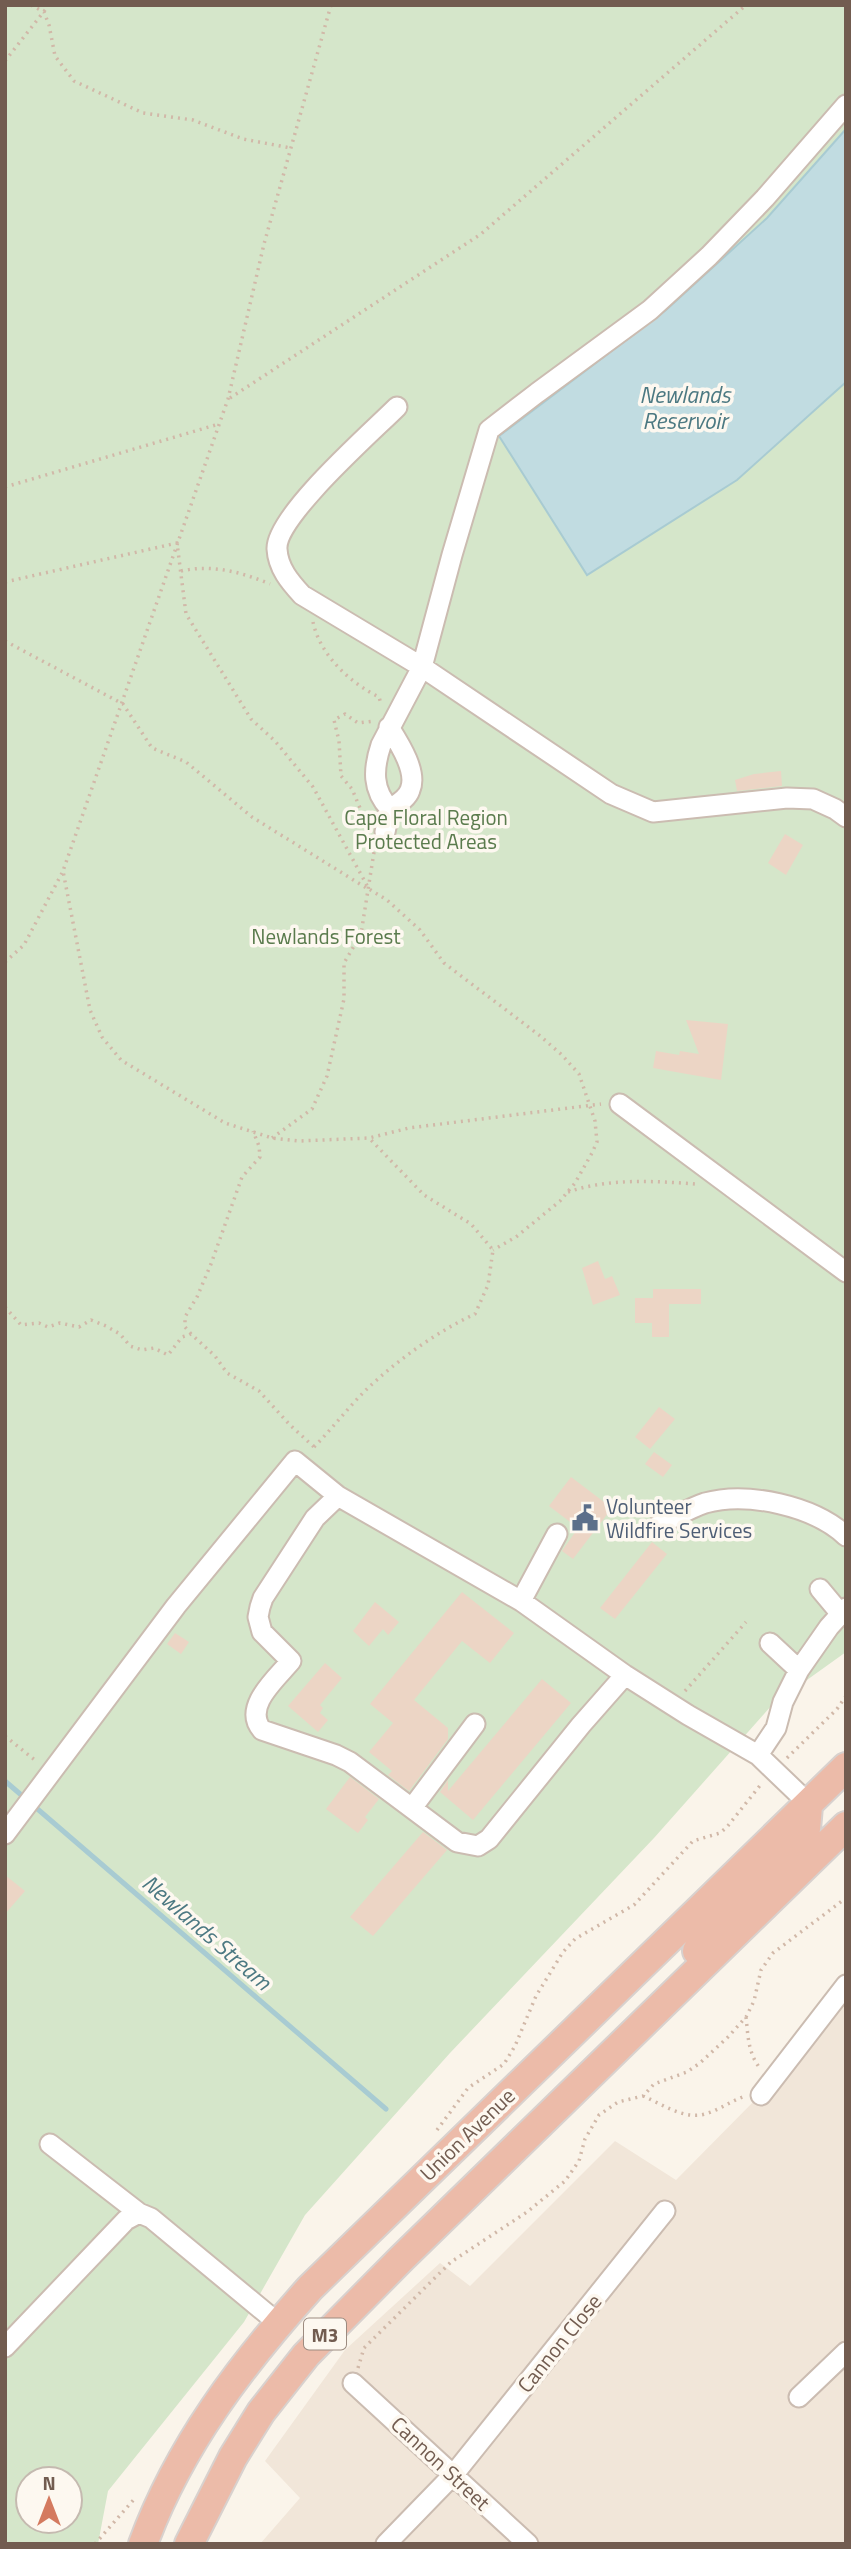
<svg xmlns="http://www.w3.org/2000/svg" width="851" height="2549" font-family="'Titillium Web',sans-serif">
<rect width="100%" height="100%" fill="#faf4ea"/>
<!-- residential -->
<path fill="#f1e6d9" d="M846,1985V2544H260L300,2498L265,2461L345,2350L440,2263L470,2286L615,2141L676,2180L761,2094Z"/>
<!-- green -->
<path fill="#d5e6ca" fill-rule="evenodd" d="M5,5H846V1652L772,1705L654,1838L450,2053L305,2215L244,2322L108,2491L98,2544H5ZM28,2479H70V2521H28Z"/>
<!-- water -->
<path fill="#c1dce1" stroke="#a8cbd2" stroke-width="2" d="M846,129V382L737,480L587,575L499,436L666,310L767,218Z"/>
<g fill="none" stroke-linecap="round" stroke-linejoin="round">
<!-- stream -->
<path stroke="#a8cbd2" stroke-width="5" d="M5,1781L386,2109"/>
</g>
<!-- building -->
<path fill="#ecd5c5" d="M781,771L782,786L737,791L735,780L754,774Z
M785,834L803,845L786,875L768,863Z
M686,1020L728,1024L721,1080L653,1068L656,1051L679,1055L680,1051L699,1054Z
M598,1261L605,1279L612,1276L620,1295L593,1305L582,1268Z
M653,1289H701V1304H669V1337H652V1323H635V1298H653Z
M659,1407L675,1419L650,1449L635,1437Z
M654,1452L672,1465L663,1477L645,1464Z
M571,1477L612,1508L573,1559L562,1551L578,1528L549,1506Z
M652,1542L667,1554L615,1619L600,1608Z
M462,1592L514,1633L490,1663L462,1641L414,1700L448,1728V1739L409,1791L388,1775L392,1771L369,1752L393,1723L370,1704Z
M375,1602L399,1622L388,1635L383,1629L369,1646L353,1631Z
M175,1633L189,1642L181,1654L167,1644Z
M325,1663L342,1678L320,1705L323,1708L320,1713L328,1720L318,1732L288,1706Z
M542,1679L571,1703L473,1820L440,1792L448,1780V1791Z
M350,1777L379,1799L365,1817L368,1820L358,1833L326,1809Z
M423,1832L447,1850L373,1936L350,1917Z
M5,1875L25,1891L5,1914Z"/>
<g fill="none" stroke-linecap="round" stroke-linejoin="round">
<!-- minor casing -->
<g stroke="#cbbcb1" stroke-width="23">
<path id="minor" d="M397,407C372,432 275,517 277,549C278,568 290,582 302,595L422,667L611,794L653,812L787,798L813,799L835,809L846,817
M389,727C399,743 418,772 410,790C407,799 397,804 390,809
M385,832L390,809C372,790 373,769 381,745L422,667L452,555L489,430L537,393L650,310L709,256L765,198L846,105
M620,1104L846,1272
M338,1496L315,1518L263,1598L260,1607L258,1617L262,1632L291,1661C277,1678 242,1707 262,1730L336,1755L350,1762L457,1842L478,1846L489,1839L581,1725L625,1675
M660,1524C675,1517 690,1508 705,1503C747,1491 814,1506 846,1536
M820,1589L840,1613
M521,1601L557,1534
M770,1643L799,1670
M758,1755L776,1728L783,1702L799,1670L829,1627L846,1608
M412,1808L475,1724
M5,1834L176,1606L295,1461L338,1496L521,1601L625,1675L688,1715L758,1755L808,1803
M761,2095L846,1985
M50,2144L139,2213
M5,2347L126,2220L139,2213L151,2218L278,2323
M353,2383L528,2544
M799,2397L846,2352
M386,2544L454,2474L665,2211"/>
</g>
<!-- highway casing -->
<g stroke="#d8d1ce" stroke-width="32">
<path id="highway" d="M697,1951L721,1919L795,1844L806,1829L808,1806
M143,2544C179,2446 241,2365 310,2288L846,1767
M189,2544L233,2457L261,2412L306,2355L402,2258L846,1826"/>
</g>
<!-- path -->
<path stroke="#d1b8a8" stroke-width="3.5" stroke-dasharray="2 5" stroke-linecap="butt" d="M31,5L44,12L49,25L55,56L74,81L143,113L193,120L243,139L291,148
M331,5L264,244L228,399L63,871L90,1010L102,1037L121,1060L225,1123L272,1138L299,1141L369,1138L409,1128L601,1104
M5,61L49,5
M230,398L481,234L746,5
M5,487L219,424
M181,571C212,564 241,572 270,584
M5,582L177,543L186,614L251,719L275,741L313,787L369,889L387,900L420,930L444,963L539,1035L562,1055L579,1074L595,1121L597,1142L592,1153L575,1183L560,1201L516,1237L493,1250
M313,622C320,655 350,683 379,697L381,704
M5,641L123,704L152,748L186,762L252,817L368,889
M368,827L352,789L341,776L339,741L334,720L345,714L358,723L374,721
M5,962L24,945L62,873
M272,1138L312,1109L327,1076L344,999V963L361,934L374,852L373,845
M568,1192C609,1178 653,1181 696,1184
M5,1307L21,1325L39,1323L48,1327L60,1323L79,1327L91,1320L106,1326L120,1334L130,1346L142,1350L154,1348L168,1355L182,1337L191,1334L215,1356L227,1373L259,1391L290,1425L314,1447
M191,1334L185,1327V1317L197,1297L211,1264L242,1177L260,1157L259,1146L253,1131
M314,1447C333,1428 349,1406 369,1387C399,1359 438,1331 475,1314L488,1285L493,1250L471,1224L424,1195L369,1138
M685,1691L746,1622
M5,1736L36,1761
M787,1758L837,1709L846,1696
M746,2017C748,2035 748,2052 759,2067
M643,2096C662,2104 684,2120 705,2114C719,2110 731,2101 745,2096
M437,2130L468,2088L504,2064L515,2046L536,1996L563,1952L575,1939L634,1905L693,1841L720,1833L727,1827L762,1783
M358,2368L364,2348L451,2262L527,2212L565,2181L579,2161L585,2139L599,2115L618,2102L643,2096L654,2084L687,2072L700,2063L728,2037L746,2017L754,2001L761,1970L773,1953L846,1898
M95,2544L136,2497"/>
<!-- minor -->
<use href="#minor" stroke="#fff" stroke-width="19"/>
<!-- highway -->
<use href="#highway" stroke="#ecbba9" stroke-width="28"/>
</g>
<!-- icons -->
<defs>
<g id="civic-bare" transform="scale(2.1)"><path d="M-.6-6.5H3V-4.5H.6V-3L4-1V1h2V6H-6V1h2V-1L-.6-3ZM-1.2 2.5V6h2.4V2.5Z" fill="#5c6f8a" stroke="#fdf8f0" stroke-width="2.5" paint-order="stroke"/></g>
</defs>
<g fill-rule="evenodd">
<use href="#civic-bare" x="585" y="1518"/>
</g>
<g text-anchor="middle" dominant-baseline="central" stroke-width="7" stroke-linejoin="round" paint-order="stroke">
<!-- shield labels -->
<rect fill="#fdf8f0" stroke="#9c8b80" stroke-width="2" x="304" y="2318.5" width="42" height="31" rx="5"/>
<g font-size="19" font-weight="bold" fill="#725c50">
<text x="325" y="2334">M3</text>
</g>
<!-- park labels -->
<g font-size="21" fill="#5a7b4d" stroke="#fdf8f0">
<text x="426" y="817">Cape Floral Region<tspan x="426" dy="24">Protected Areas</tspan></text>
<text x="326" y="936">Newlands Forest</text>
</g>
<!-- service labels -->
<g font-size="21" fill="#4e5e75" stroke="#fdf8f0" text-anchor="start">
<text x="606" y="1506">Volunteer<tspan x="606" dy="24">Wildfire Services</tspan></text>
</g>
<!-- street labels -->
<g font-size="21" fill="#725c50" stroke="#fdf8f0">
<text transform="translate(467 2134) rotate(-44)">Union Avenue</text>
<text transform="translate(559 2343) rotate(-51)">Cannon Close</text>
<text transform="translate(441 2463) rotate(43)">Cannon Street</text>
</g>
<!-- water labels -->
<g font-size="23" font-style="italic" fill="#4c7982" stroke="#fdf8f0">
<text x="685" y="394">Newlands<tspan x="685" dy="26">Reservoir</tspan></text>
<text transform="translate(207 1932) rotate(41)">Newlands Stream</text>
</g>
</g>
<!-- border -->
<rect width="851" height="2549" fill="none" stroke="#725c50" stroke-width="14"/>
<!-- north arrow -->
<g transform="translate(49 2500)"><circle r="33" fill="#fdf8f0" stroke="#c5bab0" stroke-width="2"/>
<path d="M0-5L12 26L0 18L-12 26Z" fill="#d47a5f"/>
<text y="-10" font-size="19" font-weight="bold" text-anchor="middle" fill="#725c50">N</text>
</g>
</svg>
